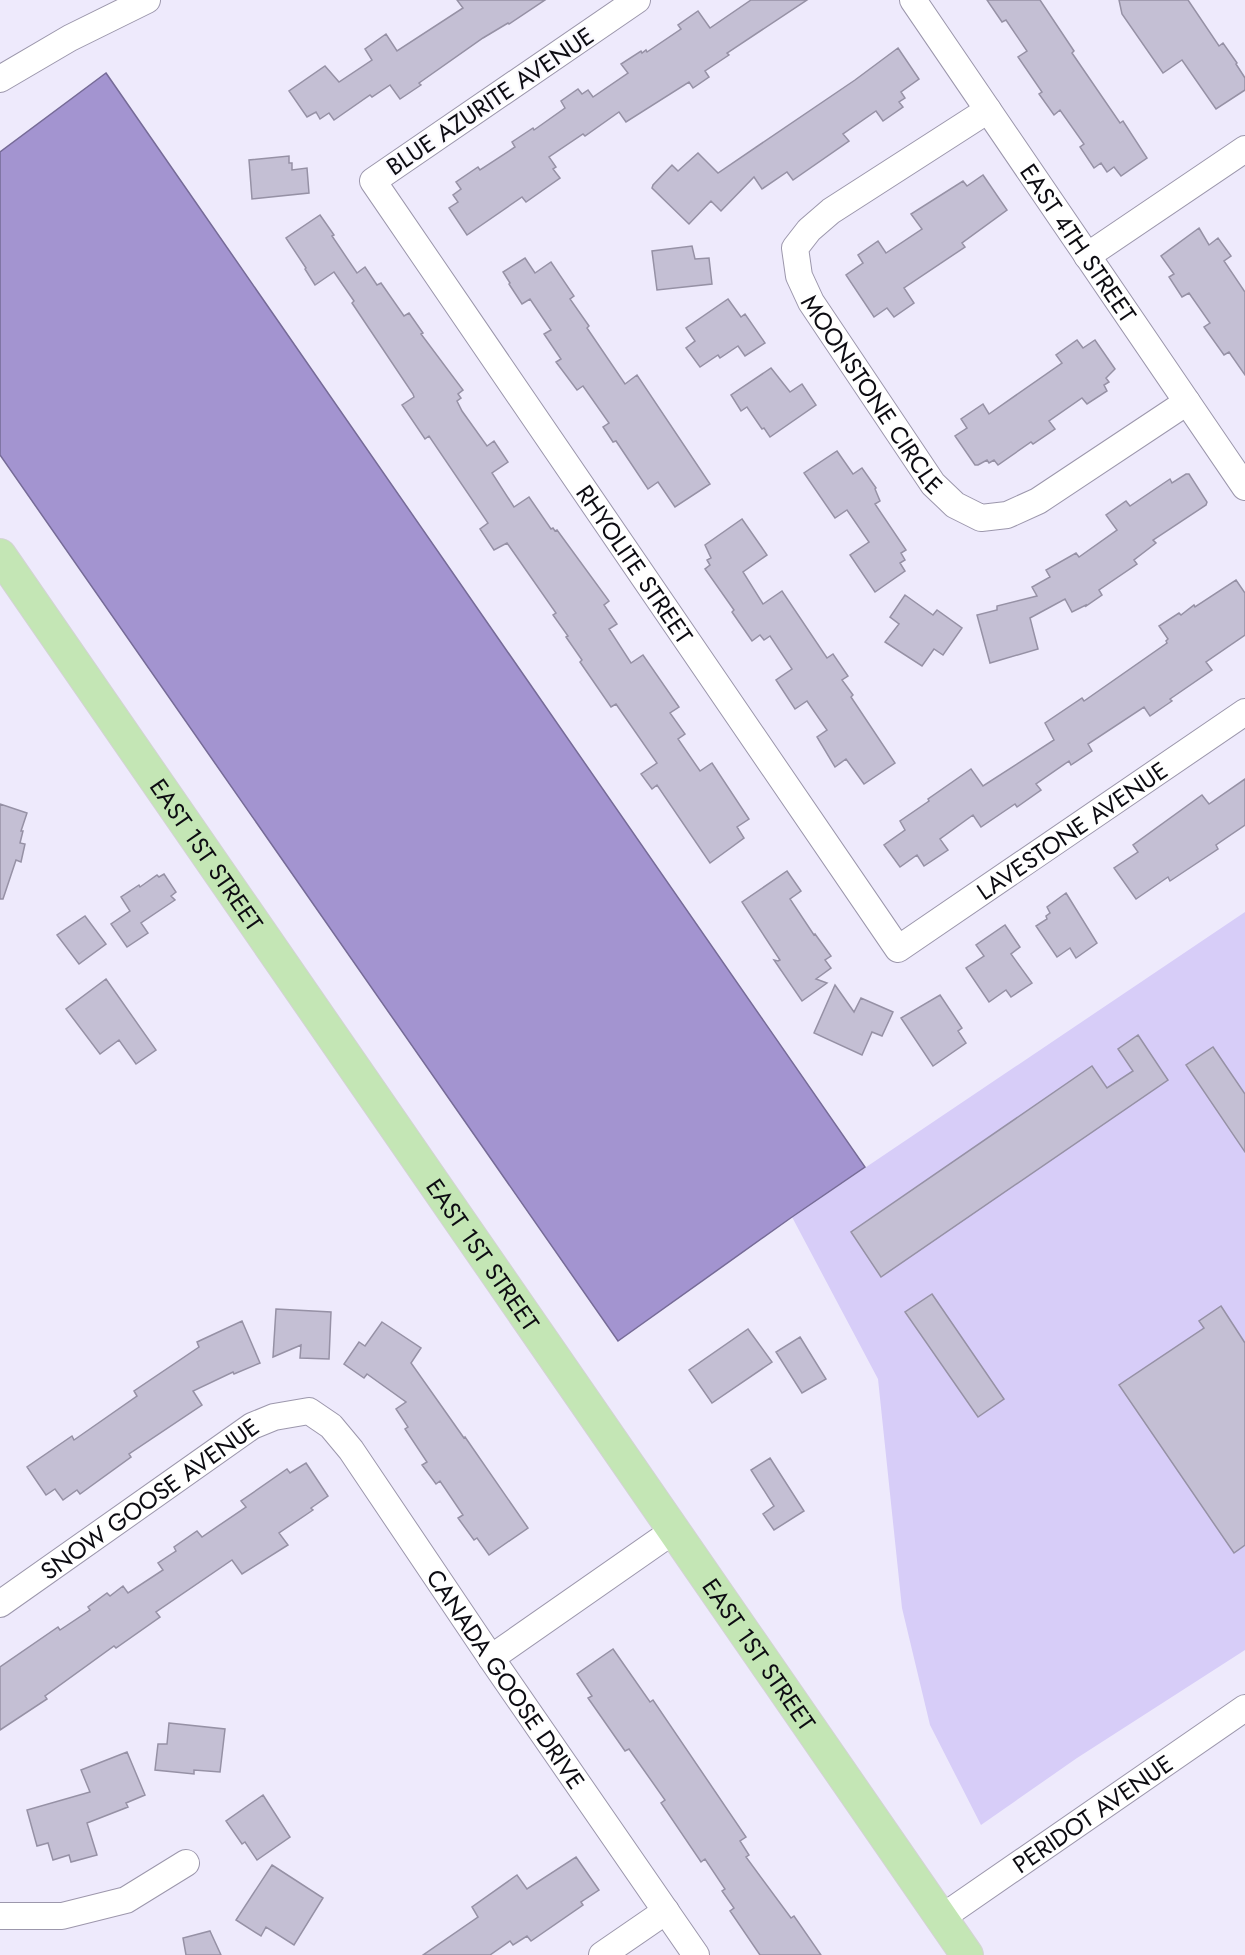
<svg xmlns="http://www.w3.org/2000/svg" width="1245" height="1955" font-family="Jost,sans-serif">
<rect width="100%" height="100%" fill="#eeeafc"/>
<!-- green -->
<path fill="#d7cdf8" d="M1245,912V1650L1077,1758L981,1825L930,1725L902,1608L878,1379L792,1217Z"/>
<!-- water -->
<path fill="#a394d0" stroke="#766b97" stroke-width="1.5" d="M106,73L865,1167L792,1217L618,1341L0,455V152Z"/>
<!-- building -->
<path fill="#c4bfd4" stroke="#9691a5" stroke-width="1.5" d="M457,0H545L509,24L508,23L483,38L419,83L421,85L400,99L390,85L372,97L370,95L334,120L329,113L320,119L316,112L307,117L289,91L325,66L339,82L372,60L365,49L386,34L397,51L463,8Z
M751,0H807L727,53L729,55L705,71L709,77L693,88L689,82L626,122L619,112L585,136L583,134L549,157L556,167L553,169L560,178L526,202L522,197L467,235L449,208L458,202L453,195L461,189L456,182L478,167L480,170L515,147L512,142L533,128L534,130L565,108L561,101L578,89L582,94L588,90L593,97L628,73L621,64L641,51L642,53L646,50L647,52L681,29L678,25L698,11L710,28Z
M987,0H1040L1074,51L1072,53L1120,123L1123,121L1147,158L1121,176L1114,167L1107,172L1101,163L1094,168L1080,147L1084,144L1060,110L1054,115L1039,94L1042,92L1018,57L1027,51L1006,20L1002,22Z
M1119,0H1188L1219,46L1223,43L1237,63L1236,64L1245,78V90L1216,109L1182,60L1163,73L1122,14Z
M898,48L919,79L901,92L905,98L899,102L903,107L883,121L876,111L843,134L849,141L793,180L787,172L762,189L754,177L721,211L711,201L689,224L652,188L653,185L672,165L678,171L698,153L718,173L855,80Z
M289,156V163H292V170L307,168L309,193L252,199L249,160Z
M983,175L1007,210L962,243L965,247L904,288L914,303L894,317L887,308L874,317L846,275L863,263L858,255L878,241L886,253L922,229L911,214L963,181L967,186Z
M320,215L334,235L332,236L357,273L365,267L377,285L381,283L404,316L409,313L423,333L421,334L463,390L458,394L461,398L457,401L462,411L487,446L494,441L508,462L492,473L514,507L529,497L551,529L553,528L555,531L557,530L609,601L604,605L617,624L609,629L631,663L643,655L679,707L670,713L685,734L678,739L700,771L712,763L749,819L737,827L744,838L710,863L657,785L652,789L641,774L657,763L616,704L611,707L580,662L582,660L566,637L568,636L553,615L556,613L507,543L494,550L480,529L488,523L429,436L425,439L402,405L414,397L413,394L352,303L354,301L334,272L315,285L305,269L306,268L286,238Z
M1199,228L1209,245L1218,238L1231,256L1224,261L1245,292V375L1229,352L1224,355L1204,327L1210,323L1189,293L1182,297L1169,277L1174,274L1161,256Z
M692,246L695,259L709,258L712,284L657,290L652,251Z
M525,258L535,273L551,262L574,296L570,299L589,326L587,328L625,384L637,375L710,484L675,507L658,482L648,489L616,441L613,442L603,427L609,423L583,386L577,390L556,362L561,359L544,334L551,330L530,299L522,304L509,284L510,283L503,272Z
M728,299L741,317L745,314L765,343L745,356L738,346L720,358L718,355L700,367L686,348L695,341L686,328Z
M1077,340L1083,348L1095,340L1115,369L1106,378L1109,382L1104,385L1107,391L1087,404L1082,398L1049,421L1055,429L1033,444L1031,442L998,465L994,460L989,463L987,460L978,465H975L955,436L967,428L961,419L983,404L989,414L1062,363L1056,355Z
M771,368L790,392L802,384L816,405L770,437L764,428L762,429L747,407L741,411L731,395Z
M837,451L853,474L862,468L876,488L875,489L880,501L875,504L906,550L901,553L905,560L900,563L905,571L875,592L850,555L869,542L847,510L835,518L804,473Z
M1186,474H1189L1207,502L1206,505L1153,540L1156,543L1134,560L1137,564L1099,590L1102,595L1086,606V605L1072,612L1065,599L1030,618L1038,649L990,663L977,615L997,610V606L1037,596L1032,587L1050,577L1046,570L1076,553L1079,557L1117,530L1106,515L1126,501L1130,506L1170,479L1172,483Z
M742,519L767,555L743,572L763,604L782,591L827,658L833,654L848,676L842,680L853,695L851,697L895,763L864,784L846,759L835,767L817,737L827,730L807,701L795,709L776,680L792,669L770,636L764,640L760,635L752,641L732,612L734,610L705,569L710,565L707,560L711,558L705,545Z
M1236,580L1245,593V635L1206,662L1212,670L1170,699L1172,701L1150,716L1144,707L1088,744L1092,751L1071,765L1069,761L1036,784L1041,790L1017,807L1015,804L981,827L973,815L940,839L948,850L924,866L917,855L900,867L884,845L905,830L900,821L929,801L928,799L971,769L983,786L1054,740L1045,723L1082,698L1084,701L1167,643L1166,641L1168,639L1159,626L1179,613L1181,615L1194,605L1195,607Z
M905,595L933,615L937,610L962,628L943,655L934,649L922,666L885,642L899,624L890,617Z
M1245,779V825L1216,845L1218,849L1170,881L1168,877L1136,899L1114,868L1138,852L1133,845L1202,795L1209,804Z
M0,804L27,813L21,831H23L20,843L25,844L21,862L16,860L3,899H0Z
M787,871L801,891L790,899L814,935L815,934L831,956L825,960L831,968L816,979L827,983L802,1001L774,960L778,961L780,960L742,902Z
M164,874L176,892L171,896L175,900L141,923L148,933L127,947L111,924L130,911L121,897L139,885L140,887L157,875L159,877Z
M1066,893L1097,943L1076,958L1070,948L1057,957L1036,926L1047,919L1046,916L1050,913L1047,907Z
M85,916L106,944L79,964L57,935Z
M1005,925L1020,947L1011,954L1032,983L1011,997L1006,990L989,1002L966,968L984,956L976,945Z
M106,979L156,1050L136,1064L119,1040L100,1054L66,1009Z
M835,985L854,1012L861,998L893,1012L882,1036L872,1032L862,1055L814,1033Z
M940,995L962,1028L958,1031L966,1043L933,1066L901,1018Z
M1138,1035L1168,1080L881,1277L851,1232L1092,1066L1107,1088L1133,1071L1118,1049Z
M1213,1047L1245,1094V1152L1186,1065Z
M932,1294L1004,1399L978,1417L905,1312Z
M1221,1306L1245,1343V1545L1234,1553L1119,1385L1204,1328L1199,1321Z
M276,1309L331,1312L329,1359L300,1358L301,1345L273,1357Z
M242,1321L260,1363L234,1374L233,1372L193,1391L202,1405L129,1454L131,1457L80,1494L77,1490L63,1500L55,1489L46,1495L27,1467L72,1436L74,1440L137,1396L134,1391L199,1347L197,1342Z
M382,1322L421,1348L411,1363L464,1438L465,1437L528,1528L489,1555L477,1538L474,1540L458,1518L463,1515L440,1481L436,1484L422,1465L427,1462L405,1429L408,1427L396,1409L406,1402L367,1374L364,1378L344,1364L359,1342L365,1346Z
M748,1329L772,1362L712,1403L689,1370Z
M800,1337L826,1379L802,1393L776,1352Z
M770,1458L804,1511L774,1530L763,1514L774,1506L751,1470Z
M306,1463L328,1496L311,1508L313,1510L279,1533L288,1545L242,1574L232,1560L156,1612L160,1617L116,1648L114,1646L45,1696L47,1699L0,1730V1667L58,1627L60,1630L90,1610L88,1607L107,1593L110,1596L123,1586L128,1593L163,1570L158,1563L176,1551L174,1547L197,1531L202,1537L246,1507L241,1501L287,1469L290,1473Z
M613,1649L650,1702L653,1700L746,1837L740,1841L749,1855L746,1857L791,1918L794,1916L821,1955H760L730,1911L734,1908L722,1891L725,1889L705,1859L701,1862L661,1803L665,1800L629,1749L625,1751L588,1698L592,1696L577,1674Z
M169,1723L225,1729L220,1772L194,1770V1774L155,1770L158,1744H167Z
M127,1752L145,1795L126,1803L128,1807L87,1823L97,1855L71,1862L69,1855L53,1860L48,1843L37,1846L27,1810L90,1792L81,1770Z
M263,1795L290,1837L257,1860L245,1842L242,1844L226,1821Z
M576,1857L599,1890L581,1902L583,1905L531,1941L527,1936L513,1945L510,1941L490,1955H423L478,1917L472,1907L517,1875L527,1889Z
M272,1865L323,1898L294,1945L266,1927L261,1936L236,1920Z
M210,1931L221,1955H186L183,1938Z"/>
<g fill="none" stroke-linecap="round" stroke-linejoin="round">
<!-- minor casing -->
<g stroke="#9c97ac" stroke-width="28">
<g id="minor">
<path id="s1" d="M637,0L373,181L898,949L1245,712"/>
<path id="s2" d="M913,0L1245,487"/>
<path d="M0,79L70,38L147,0"/>
<path id="s3" d="M988,110L831,211L809,230L795,248L799,276L811,302L933,484L955,505L981,518L1007,515L1038,501L1187,402"/>
<path d="M1087,256L1245,149"/>
<path id="s4" d="M0,1604L252,1426L274,1417L309,1411L331,1426L351,1450L491,1658L696,1955"/>
<path d="M491,1658L673,1531"/>
<path d="M0,1916H62L126,1900L186,1863"/>
<path id="s5" d="M941,1918L1245,1708"/>
<path d="M602,1955L666,1911"/>
</g>
</g>
<!-- major casing -->
<g stroke="#d3d3d4" stroke-width="34">
<g id="major">
<path id="s6" d="M0,555L967,1955"/>
</g>
</g>
<!-- minor -->
<use href="#minor" stroke="#fff" stroke-width="26"/>
<!-- major -->
<use href="#major" stroke="#c4e6b5" stroke-width="32"/>
</g>
<g text-anchor="middle" dominant-baseline="central" stroke-width="4.5" stroke-linejoin="round" paint-order="stroke">
<!-- street labels -->
<g font-size="24" fill="#0d0c12" stroke="#faf9fe">
<text transform="translate(490 101) rotate(-34)">BLUE AZURITE AVENUE</text>
<text stroke="none"><textPath href="#s2" startOffset="294">EAST 4TH STREET</textPath></text>
<text stroke="none"><textPath href="#s3" startOffset="406">MOONSTONE CIRCLE</textPath></text>
<text stroke="none"><textPath href="#s1" startOffset="784">RHYOLITE STREET</textPath></text>
<text stroke="none"><textPath href="#s1" startOffset="1461">LAVESTONE AVENUE</textPath></text>
<text stroke="none"><textPath href="#s6" startOffset="364">EAST 1ST STREET</textPath></text>
<text stroke="none"><textPath href="#s6" startOffset="850">EAST 1ST STREET</textPath></text>
<text stroke="none"><textPath href="#s4" startOffset="183">SNOW GOOSE AVENUE</textPath></text>
<text stroke="none"><textPath href="#s6" startOffset="1336">EAST 1ST STREET</textPath></text>
<text stroke="none"><textPath href="#s4" startOffset="702">CANADA GOOSE DRIVE</textPath></text>
<text stroke="none"><textPath href="#s5" startOffset="184">PERIDOT AVENUE</textPath></text>
</g>
</g>
</svg>
